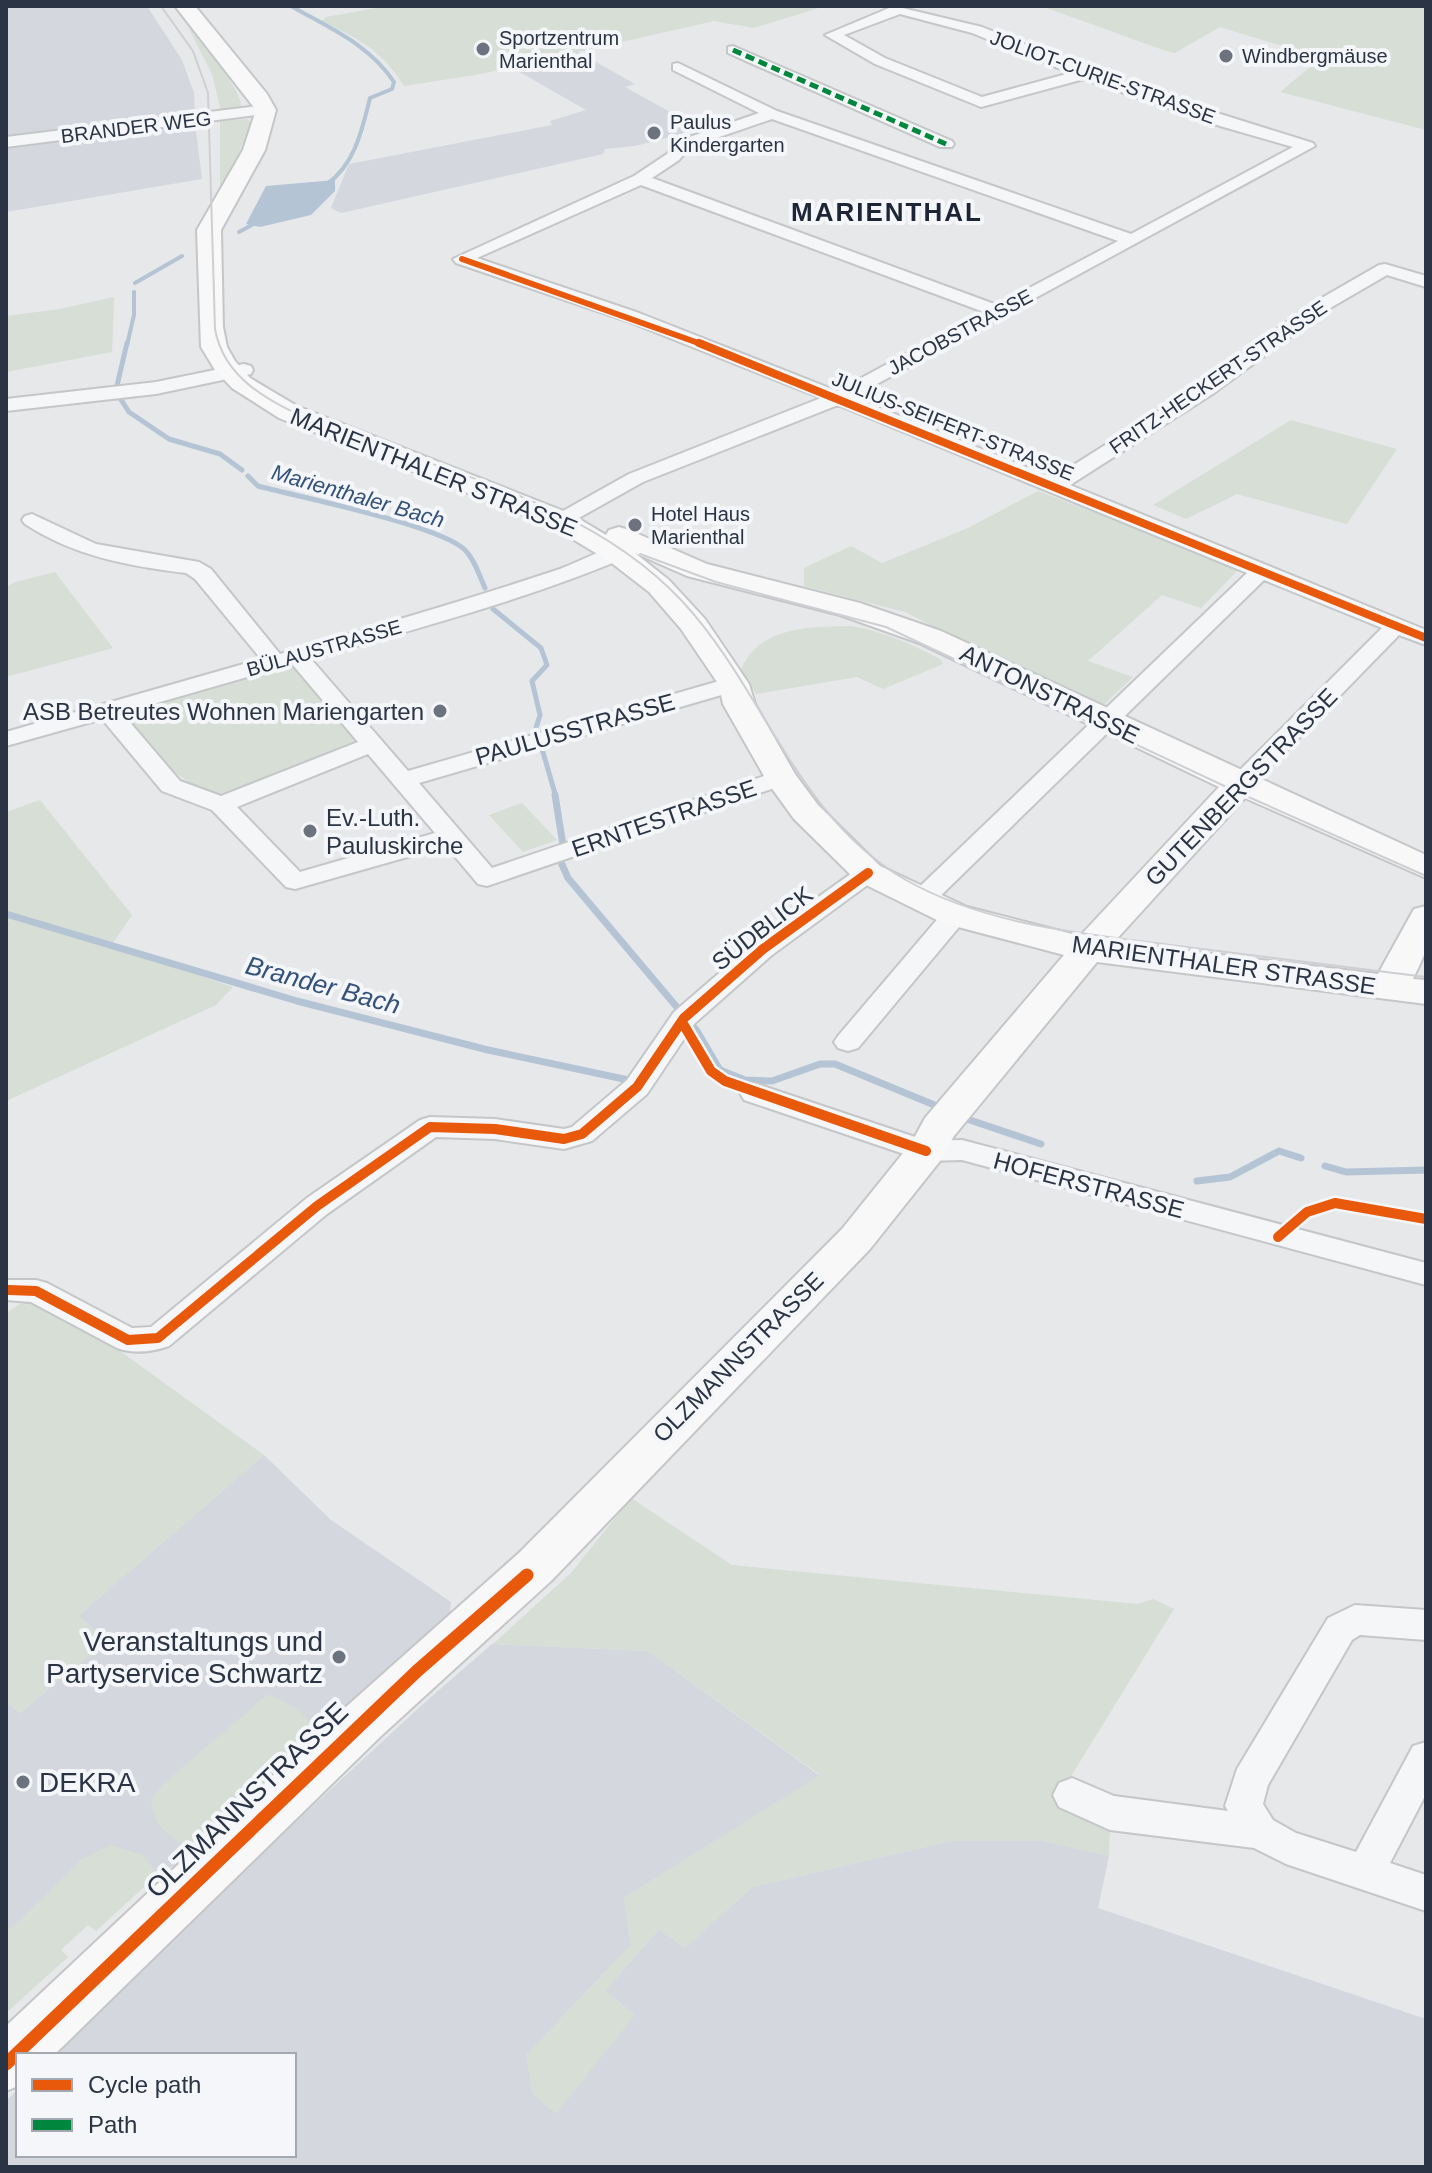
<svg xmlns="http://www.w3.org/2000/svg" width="1432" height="2173" font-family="Helvetica,sans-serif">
<rect width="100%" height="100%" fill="#e6e8ea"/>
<!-- built -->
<path fill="#d4d7dd" d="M6,6H147L182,60L194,93L195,115L6,139Z
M578,52L635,84L625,87L701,129L635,146L605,149L603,154L341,213L331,208L349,164L552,125L550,121L586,110L511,67Z
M195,123L202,179L6,212V146Z
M264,1455L331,1520L451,1602L449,1620L201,1849L155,1877V1872L83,1859L6,1933V1701L20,1713L107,1640L78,1616Z
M492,1644L648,1651L820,1776L624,1898L631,1945L526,2055L635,2015L605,1991L659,1929L685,1948L752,1887L951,1841H1044L1109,1856L1098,1908L1426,2019V2167H6V2101L18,2089V2155H294V2055H52L150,1956L423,1704Z"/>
<!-- green -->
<path fill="#d6ded6" d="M388,6H825L754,28L714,21L481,74L404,86C381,49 360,40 322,21L326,17Z
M1041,6H1426V130L1280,92L1321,58L1220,27L1175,53L1166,51Z
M188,27C201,43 241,88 241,106L221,111L212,74Z
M248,119L251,124L225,186H220V121Z
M114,297L112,352L6,372V316L60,309Z
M1291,420L1397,449L1347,524L1237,494L1186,519L1153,505Z
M1038,491L1240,568L1201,608L1162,595L1088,661L1133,677L1097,711L905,612L804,586V568L851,546L882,563L968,528Z
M55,572L113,648L6,677V587L15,582Z
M850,626C884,631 911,644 940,659L943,664L883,689L857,677L756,694L741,670C759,626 810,627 850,626Z
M295,665L360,742L211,798L155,758L123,712Z
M40,800L132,915L111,946L233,987L216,1005L6,1101V812Z
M522,803L557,840L523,852L489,815Z
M33,1296L88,1328L264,1455L78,1616L107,1640L20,1713L6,1702V1313Z
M631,1498L732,1565L1138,1604L1153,1599L1174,1609L1057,1799L1110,1826L1109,1856L1044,1841H951L752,1887L685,1948L659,1929L605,1991L635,2015L556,2114L532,2093L526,2055L631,1945L624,1898L820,1775L648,1651L493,1644L571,1573Z
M268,1694C294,1706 311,1713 316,1743L201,1849C173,1844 152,1827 151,1798L164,1783Z
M111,1845L143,1855L156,1872L155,1877L96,1931L88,1925L64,1947L61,1950L68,1957L6,2013V1933L83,1859Z"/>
<!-- water -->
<path fill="#b4c4d5" d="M335,180V191L311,215L260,227L246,224L266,186Z"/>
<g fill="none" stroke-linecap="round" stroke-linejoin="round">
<!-- stream-far2 -->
<path stroke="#b4c4d5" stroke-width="4" d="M291,6C329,28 369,44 394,82L392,89L370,98C362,130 355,164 327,184
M239,232L259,221
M135,283L182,256
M127,345L134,315V292"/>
<!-- stream-far1 -->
<path stroke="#b4c4d5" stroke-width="5" d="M116,390L127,343
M120,398L129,412L169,439L220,454L242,470
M248,476L258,486C299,497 439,525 465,550C475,560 479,575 485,588
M493,609L541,648L547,665L532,681L540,715L536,728L556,797"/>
<!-- stream -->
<path stroke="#b4c4d5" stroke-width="7" d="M555,795L563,845L560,860L568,878L697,1031L720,1070L745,1080L772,1081L820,1064H835L944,1109
M6,914L297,1001L488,1050L633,1081
M958,1116L1041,1144
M1325,1166L1346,1172L1426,1170
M1197,1181L1230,1177L1279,1151L1301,1158"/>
<!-- street casing -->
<g stroke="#c4c6c8" stroke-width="4">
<path id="street" d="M894,6L982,27L1115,81L1313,143L1315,146L853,397L1053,478L1200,385L1313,303L1379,265L1385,264L1426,276V287L1387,275L1325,311L1214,393L1070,485L1426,630V645L1399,635L1249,789H1231L1228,784L1231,779L1382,628L1264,580L929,907H911L907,901L911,895L1247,573L838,405L643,482L568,524H554L551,520L554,516L629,474L821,398L627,321L456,263L453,259L634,176L667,154L678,141L759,113L673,70V64L678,63L777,111L1131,234L1293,147L1220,126L1084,79L981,107L875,64L825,35ZM900,14L972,33L1070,73L982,97L885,58L844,35ZM772,119L1118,241L997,305L652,178L679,160L690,147ZM641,185L984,312L837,391L639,313L477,258Z
M733,46L952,141L954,144L952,147H940L728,53V47Z
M266,105L274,110L271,113L6,147V137Z
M244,364L251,366L253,370L251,374L156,394L6,411V399L156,382Z
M32,514L96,544L199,562L211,569L280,654C374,627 467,600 560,569C580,562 627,536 645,541L649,545L645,549C538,597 424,626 311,659L408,771L726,679H742L745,684L742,689L419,783L492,868L773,773H789L793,778L789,783L487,886L478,884L446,846L295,889L286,887L212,810L162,791L102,719L6,746V732L261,659L195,579L186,573C128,566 74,556 25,524L22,520L25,516ZM292,664L358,742L221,796L180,781L122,713ZM368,754L435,833L300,872L237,807Z
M868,865L877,868L881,873L877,878L772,955L694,1024L647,1094L592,1141L564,1149L495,1139L436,1137L327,1214L169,1346C152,1352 134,1354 117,1348L31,1302L6,1300V1280H36L47,1283L132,1328L151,1327L307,1198L420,1120L430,1117L495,1119L564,1129L572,1127L627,1080L674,1012L754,943L859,868Z
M955,907L964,909L968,915L964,921L858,1048L848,1051L838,1048L834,1042L838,1036L946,909Z
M754,1083L927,1141L962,1140L1426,1263V1285L962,1160L926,1161L916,1158L744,1100L740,1093L744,1086Z
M1355,1605L1426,1610V1640L1360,1635L1352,1640L1268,1785L1263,1804L1273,1820L1296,1833L1356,1852L1413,1746L1426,1742V1794L1390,1863L1426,1875V1911L1286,1864L1254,1848L1110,1830L1059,1807L1053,1795L1059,1783L1072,1778L1114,1796L1228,1811L1225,1806L1237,1769L1328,1618Z"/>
</g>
<!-- secondary casing -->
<g stroke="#c4c6c8" stroke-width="4">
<path id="secondary" d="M175,6H195L267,94L276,110L265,150L221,230L223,327L227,347L235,361L250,378L297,406L571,514L606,535L609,530L619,527L629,530L707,564L860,603L941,631L1426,855V878L1245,798L1114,942L1378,974L1414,909L1426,906V951L1413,979L1426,980V1004L1097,962L954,1136L940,1161L870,1249L552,1580L381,1736L54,2055H18V2086L6,2091V2026L347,1706L520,1552L842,1229L912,1142L925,1118L1064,955L943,923L856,880L794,819L768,783L723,704L719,685L681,629L649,592L609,561L551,526L279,418L232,388L215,370L201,347L197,230L243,150L256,110ZM635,553L687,576L840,615L919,643L1219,787L1080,936L967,907L880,866L818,805L795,774L755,704L749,684L705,619L669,580Z"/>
</g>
<!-- street -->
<use href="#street" fill="#f5f6f7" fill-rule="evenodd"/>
<!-- secondary -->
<use href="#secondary" fill="#f8f8f8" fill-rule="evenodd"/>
<!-- tram -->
<path stroke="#cecfd2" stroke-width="2" d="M161,6L193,51L208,93L215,329C224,380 271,402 314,422C439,472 586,498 682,601C764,689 796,817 906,880C987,926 1087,934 1178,946C1261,956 1343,967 1426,977
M640,554L716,582L886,627L1235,791L1426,876"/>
<!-- quiet -->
<path stroke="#00873e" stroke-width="5" stroke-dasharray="9 5" stroke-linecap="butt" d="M733,50L946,144"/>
<!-- cycleway-far3 casing -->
<g stroke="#f4f6f9" stroke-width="9">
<path id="cycleway-far3" d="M462,259L704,345"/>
</g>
<!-- cycleway-far2 casing -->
<g stroke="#f4f6f9" stroke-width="12">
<path id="cycleway-far2" d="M699,343L1426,638"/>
</g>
<!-- cycleway-far1 casing -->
<g stroke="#f4f6f9" stroke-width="15">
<path id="cycleway-far1" d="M682,1022L711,1071L725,1081L926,1151
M1278,1237L1307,1212L1335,1203L1426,1219
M9,1290L36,1291L128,1340L158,1338L317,1206L430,1127L495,1129L564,1139L582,1134L637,1087L684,1018L763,949L868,873"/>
</g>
<!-- cycleway casing -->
<g stroke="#f4f6f9" stroke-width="18">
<path id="cycleway" d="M6,2064L417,1671L527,1575"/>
</g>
<!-- cycleway-far3 -->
<use href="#cycleway-far3" stroke="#e8590c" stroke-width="6"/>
<!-- cycleway-far2 -->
<use href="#cycleway-far2" stroke="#e8590c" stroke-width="8"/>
<!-- cycleway-far1 -->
<use href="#cycleway-far1" stroke="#e8590c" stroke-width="10"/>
<!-- cycleway -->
<use href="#cycleway" stroke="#e8590c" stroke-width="13"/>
</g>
<!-- markers -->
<g fill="#6c737f" stroke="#f4f6f9" stroke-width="3">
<circle cx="483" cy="49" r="8"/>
<circle cx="1226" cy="56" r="8"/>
<circle cx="654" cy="133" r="8"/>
<circle cx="635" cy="525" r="8"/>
<circle cx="440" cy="711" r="8"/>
<circle cx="310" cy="831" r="8"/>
<circle cx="339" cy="1657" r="8"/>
<circle cx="23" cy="1782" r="8"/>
</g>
<g text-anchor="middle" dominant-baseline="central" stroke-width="8" stroke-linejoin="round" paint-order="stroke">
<!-- far-poi labels -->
<g font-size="20" fill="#2b3445" stroke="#f4f6f9" text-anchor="start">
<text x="499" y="38">Sportzentrum<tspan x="499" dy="23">Marienthal</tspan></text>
<text x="1242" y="56">Windbergmäuse</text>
<text x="670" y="122">Paulus<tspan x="670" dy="23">Kindergarten</tspan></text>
<text x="651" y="514">Hotel Haus<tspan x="651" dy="23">Marienthal</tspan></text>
</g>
<!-- far-street labels -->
<g font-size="20" fill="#2b3445" stroke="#f4f6f9">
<text transform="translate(1103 77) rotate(20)">JOLIOT-CURIE-STRASSE</text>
<text transform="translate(136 127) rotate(-7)">BRANDER WEG</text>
<text transform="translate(960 332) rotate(-28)">JACOBSTRASSE</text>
<text transform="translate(1218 377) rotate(-34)">FRITZ-HECKERT-STRASSE</text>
<text transform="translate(953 426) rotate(22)">JULIUS-SEIFERT-STRASSE</text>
<text transform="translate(324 648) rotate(-16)">BÜLAUSTRASSE</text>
</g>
<!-- far-water labels -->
<g font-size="22" font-style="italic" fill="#34527a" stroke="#f4f6f9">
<text transform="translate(358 496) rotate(16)">Marienthaler Bach</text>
</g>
<!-- street labels -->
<g font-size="24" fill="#2b3445" stroke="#f4f6f9">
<text transform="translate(434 472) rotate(22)">MARIENTHALER STRASSE</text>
<text transform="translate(1050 694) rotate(26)">ANTONSTRASSE</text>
<text transform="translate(575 729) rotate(-16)">PAULUSSTRASSE</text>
<text transform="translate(1241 787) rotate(-46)">GUTENBERGSTRASSE</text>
<text transform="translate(664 818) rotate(-19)">ERNTESTRASSE</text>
<text transform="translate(762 928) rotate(-38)">SÜDBLICK</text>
<text transform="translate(1224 965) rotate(8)">MARIENTHALER STRASSE</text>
<text transform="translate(1089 1185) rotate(15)">HOFERSTRASSE</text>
<text transform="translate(738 1357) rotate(-45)">OLZMANNSTRASSE</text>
</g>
<!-- poi labels -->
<g font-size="24" fill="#2b3445" stroke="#f4f6f9" text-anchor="end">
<text x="424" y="711">ASB Betreutes Wohnen Mariengarten</text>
<text x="326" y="817" text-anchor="start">Ev.-Luth.<tspan x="326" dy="28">Pauluskirche</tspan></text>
</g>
<!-- far-district labels -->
<g font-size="26" font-weight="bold" letter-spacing="2" fill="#1d2536" stroke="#f4f6f9">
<text x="887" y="212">MARIENTHAL</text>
</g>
<!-- water labels -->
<g font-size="26" font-style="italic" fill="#34527a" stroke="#f4f6f9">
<text transform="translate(323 985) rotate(15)">Brander Bach</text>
</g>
<!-- near-poi labels -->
<g font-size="28" fill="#2b3445" stroke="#f4f6f9" text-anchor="end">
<text x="323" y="1641">Veranstaltungs und<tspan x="323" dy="32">Partyservice Schwartz</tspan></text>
<text x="39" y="1782" text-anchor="start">DEKRA</text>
</g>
<!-- near-street labels -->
<g font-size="28" fill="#2b3445" stroke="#f4f6f9">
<text transform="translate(247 1800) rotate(-44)">OLZMANNSTRASSE</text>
</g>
</g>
<!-- border -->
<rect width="1432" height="2173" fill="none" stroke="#2b3445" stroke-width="16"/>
<!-- legend -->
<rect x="16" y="2053" width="280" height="104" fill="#f4f6f9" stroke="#a4a8b1" stroke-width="2"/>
<rect x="32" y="2079" width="40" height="12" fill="#e8590c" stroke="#a4a8b1" stroke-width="2"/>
<text x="88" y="2093" font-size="24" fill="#2b3445">Cycle path</text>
<rect x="32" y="2119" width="40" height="12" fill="#00873e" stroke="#a4a8b1" stroke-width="2"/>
<text x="88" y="2133" font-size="24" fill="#2b3445">Path</text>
</svg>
